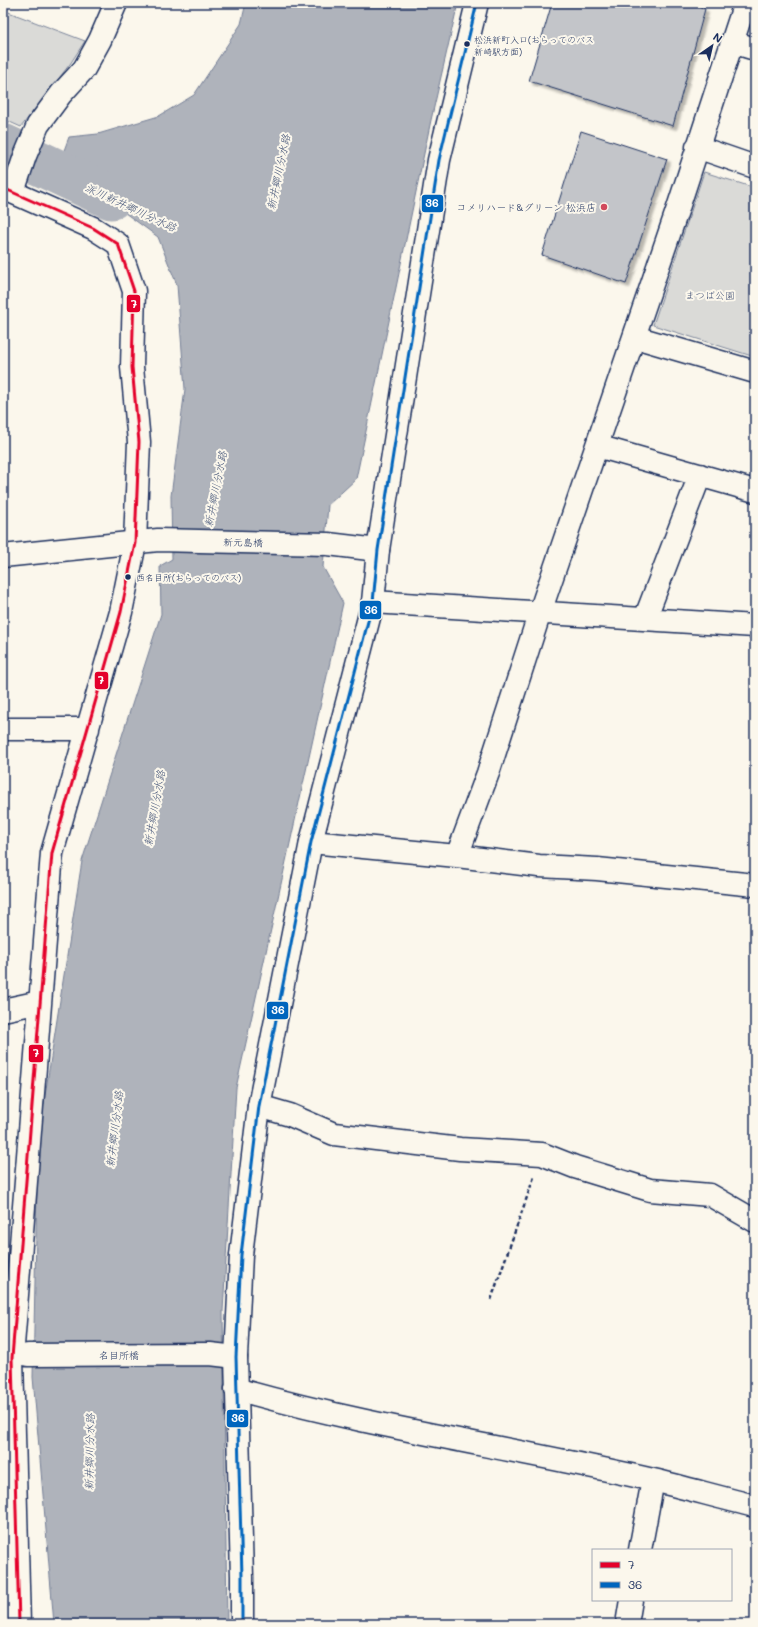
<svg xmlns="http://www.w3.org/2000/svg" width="758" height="1627" font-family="Mali,'Klee One',sans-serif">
<defs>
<filter id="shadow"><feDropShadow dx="3.5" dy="3.5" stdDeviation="1" flood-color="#0004"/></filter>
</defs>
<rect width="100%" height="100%" fill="#fbf7ec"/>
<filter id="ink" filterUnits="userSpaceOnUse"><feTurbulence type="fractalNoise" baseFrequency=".025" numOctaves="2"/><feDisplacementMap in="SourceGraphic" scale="8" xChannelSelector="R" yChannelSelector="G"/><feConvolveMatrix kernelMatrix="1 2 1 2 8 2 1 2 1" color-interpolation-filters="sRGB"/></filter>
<g filter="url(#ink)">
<!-- green -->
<path fill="#dadad7" stroke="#7a849a" d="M3,10L85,41L70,64L21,127L3,119Z
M704,172L755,188V357L653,325Z"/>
<!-- water -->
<path fill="#afb3bb" stroke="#747e96" d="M246,3H458L431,120L356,479L328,505L323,567L343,603L236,1088L223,1311L227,1624H54L33,1377L38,1140L82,861L161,614L160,566L172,559L171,496L185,389L177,285L158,237L125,213L53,180L69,137L98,134L159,116L194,95L241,24Z
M3,125L22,133L7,169L3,168Z"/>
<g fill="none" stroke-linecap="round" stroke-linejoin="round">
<!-- river -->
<path stroke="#afb3bb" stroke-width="45" d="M3,146L111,197"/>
</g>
<!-- building -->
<path fill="#c3c5c9" stroke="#1b2f5e" filter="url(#shadow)" d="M552,3H693L705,9L673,126L529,81Z
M581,131L667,159L626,284L542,255Z"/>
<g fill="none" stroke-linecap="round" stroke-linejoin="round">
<!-- minor casing -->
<g stroke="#1b2f5e" stroke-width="25">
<path id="minor" d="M732,42L755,49
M697,147L755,167
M3,188L93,228L118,244L134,291L132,367L139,442L135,543L121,612L52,853L12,1358L19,1624
M13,192L25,156L38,125L61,94L84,69L100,40L116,3
M635,337L755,372
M597,446L755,491
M373,602L755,626
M645,619L700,475
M3,729H88
M311,842L457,856L539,866L597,869L755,885
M457,856L488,773L540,612L678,208L745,3
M3,1010L40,1002
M259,1106L290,1115L334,1134L460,1149L542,1154L575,1167L650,1190L710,1195L755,1221
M28,1355L210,1354L236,1357
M236,1389C373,1428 514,1448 653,1480C687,1488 721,1498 755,1506
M640,1550L653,1480
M627,1624L631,1600"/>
</g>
<!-- tertiary casing -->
<g stroke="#1b2f5e" stroke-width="25">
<path id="tertiary" d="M3,556L158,540L328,544L378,550"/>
</g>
<!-- secondary casing -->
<g stroke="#1b2f5e" stroke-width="25">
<path id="secondary" d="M242,1624V1577L236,1357L241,1255L259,1106L311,842L373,602L378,550L439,160L477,3"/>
</g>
<!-- path -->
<path stroke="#1b2f5e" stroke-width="2.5" stroke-dasharray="4 3" stroke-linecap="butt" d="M491,1300L534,1177"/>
<!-- minor -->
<use href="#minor" stroke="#fbf7ec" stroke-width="22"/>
<!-- tertiary -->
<use href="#tertiary" stroke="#fbf7ec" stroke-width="22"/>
<!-- secondary -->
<use href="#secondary" stroke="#fbf7ec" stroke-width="22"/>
<!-- bus-1 casing -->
<g stroke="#fbf7ec" stroke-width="6">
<path id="bus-1" d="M3,188L93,228L118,244L134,291L132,367L139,442L135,543L121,612L52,853L12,1358L19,1624"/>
</g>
<!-- bus-2 casing -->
<g stroke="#fbf7ec" stroke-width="6">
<path id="bus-2" d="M242,1624V1577L236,1357L241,1255L259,1106L311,842L373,602L378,550L439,160L477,3"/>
</g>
<!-- bus-1 -->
<use href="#bus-1" stroke="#e4002b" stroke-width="3"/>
<!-- bus-2 -->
<use href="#bus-2" stroke="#0065bd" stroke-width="3"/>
</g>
</g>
<!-- markers -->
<g fill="#1b2f5e" stroke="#fbf7ec" stroke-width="1.5">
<circle cx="467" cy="44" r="3.5"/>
<circle cx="128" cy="577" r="3.5"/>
</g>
<circle fill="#d1495b" stroke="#fbf7ec" stroke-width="1.5" cx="604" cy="207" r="4"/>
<g text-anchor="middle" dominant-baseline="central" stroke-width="4" stroke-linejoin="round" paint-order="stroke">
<!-- bus labels -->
<g font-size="9" fill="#1b2f5e" stroke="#fbf7ec" text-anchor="start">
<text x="474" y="39">松浜新町入口(おらってのバス<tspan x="474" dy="12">新崎駅方面)</tspan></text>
<text x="136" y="577">西名目所(おらってのバス)</text>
</g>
<!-- poi labels -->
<g font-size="10" fill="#1b2f5e" stroke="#fbf7ec" text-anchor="end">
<text x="596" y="207">コメリハード&amp;グリーン 松浜店</text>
</g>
<!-- park labels -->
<g font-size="10" fill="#415176" stroke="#fbf7ec">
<text x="710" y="295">まつば公園</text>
</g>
<!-- street labels -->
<g font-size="10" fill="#1b2f5e" stroke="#fbf7ec">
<text transform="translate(243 542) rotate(1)">新元島橋</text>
<text x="119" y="1355">名目所橋</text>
</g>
<!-- water labels -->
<g font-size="11" font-style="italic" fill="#47577a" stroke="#fbf7ec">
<text transform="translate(278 172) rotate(-78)">新井郷川分水路</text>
<text transform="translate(131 207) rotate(25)">派川新井郷川分水路</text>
<text transform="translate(215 489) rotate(-79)">新井郷川分水路</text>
<text transform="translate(154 808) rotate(-80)">新井郷川分水路</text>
<text transform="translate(114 1129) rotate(-83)">新井郷川分水路</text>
<text transform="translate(89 1452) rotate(-89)">新井郷川分水路</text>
</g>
</g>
<g stroke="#fbf7ec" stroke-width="1.5">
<rect x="421" y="194" width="23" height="19" rx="4" fill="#0065bd"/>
<rect x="126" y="294" width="15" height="19" rx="4" fill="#e4002b"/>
<rect x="359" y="600" width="23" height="20" rx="4" fill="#0065bd"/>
<rect x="94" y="671" width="15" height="19" rx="4" fill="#e4002b"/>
<rect x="266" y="1001" width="23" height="19" rx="4" fill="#0065bd"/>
<rect x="28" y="1044" width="16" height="19" rx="4" fill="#e4002b"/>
<rect x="226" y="1409" width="23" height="19" rx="4" fill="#0065bd"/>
</g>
<g font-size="11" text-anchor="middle" font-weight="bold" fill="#fff">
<text x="432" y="207">36</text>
<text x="134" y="308">7</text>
<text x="371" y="614">36</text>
<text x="101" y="684">7</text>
<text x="278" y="1014">36</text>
<text x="36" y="1057">7</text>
<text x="238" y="1422">36</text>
</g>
<!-- margin -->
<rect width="758" height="1627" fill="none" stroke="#fbf7ec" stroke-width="16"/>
<rect x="8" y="8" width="742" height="1611" fill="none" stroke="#1b2f5e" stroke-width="1.5" filter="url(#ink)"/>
<!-- legend -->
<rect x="592" y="1549" width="140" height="52" fill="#fbf7ec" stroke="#a1a7b3"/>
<rect x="600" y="1562" width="20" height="6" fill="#e4002b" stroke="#a1a7b3"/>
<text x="628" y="1569" font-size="12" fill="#1b2f5e">7</text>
<rect x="600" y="1582" width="20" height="6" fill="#0065bd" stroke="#a1a7b3"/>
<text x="628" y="1589" font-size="12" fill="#1b2f5e">36</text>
<!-- north arrow -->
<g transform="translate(712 46) rotate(34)" stroke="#fbf7ec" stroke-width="3" paint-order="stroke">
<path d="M0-3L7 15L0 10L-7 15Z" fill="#1b2f5e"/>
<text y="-6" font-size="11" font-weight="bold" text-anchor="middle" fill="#1b2f5e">N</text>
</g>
</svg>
